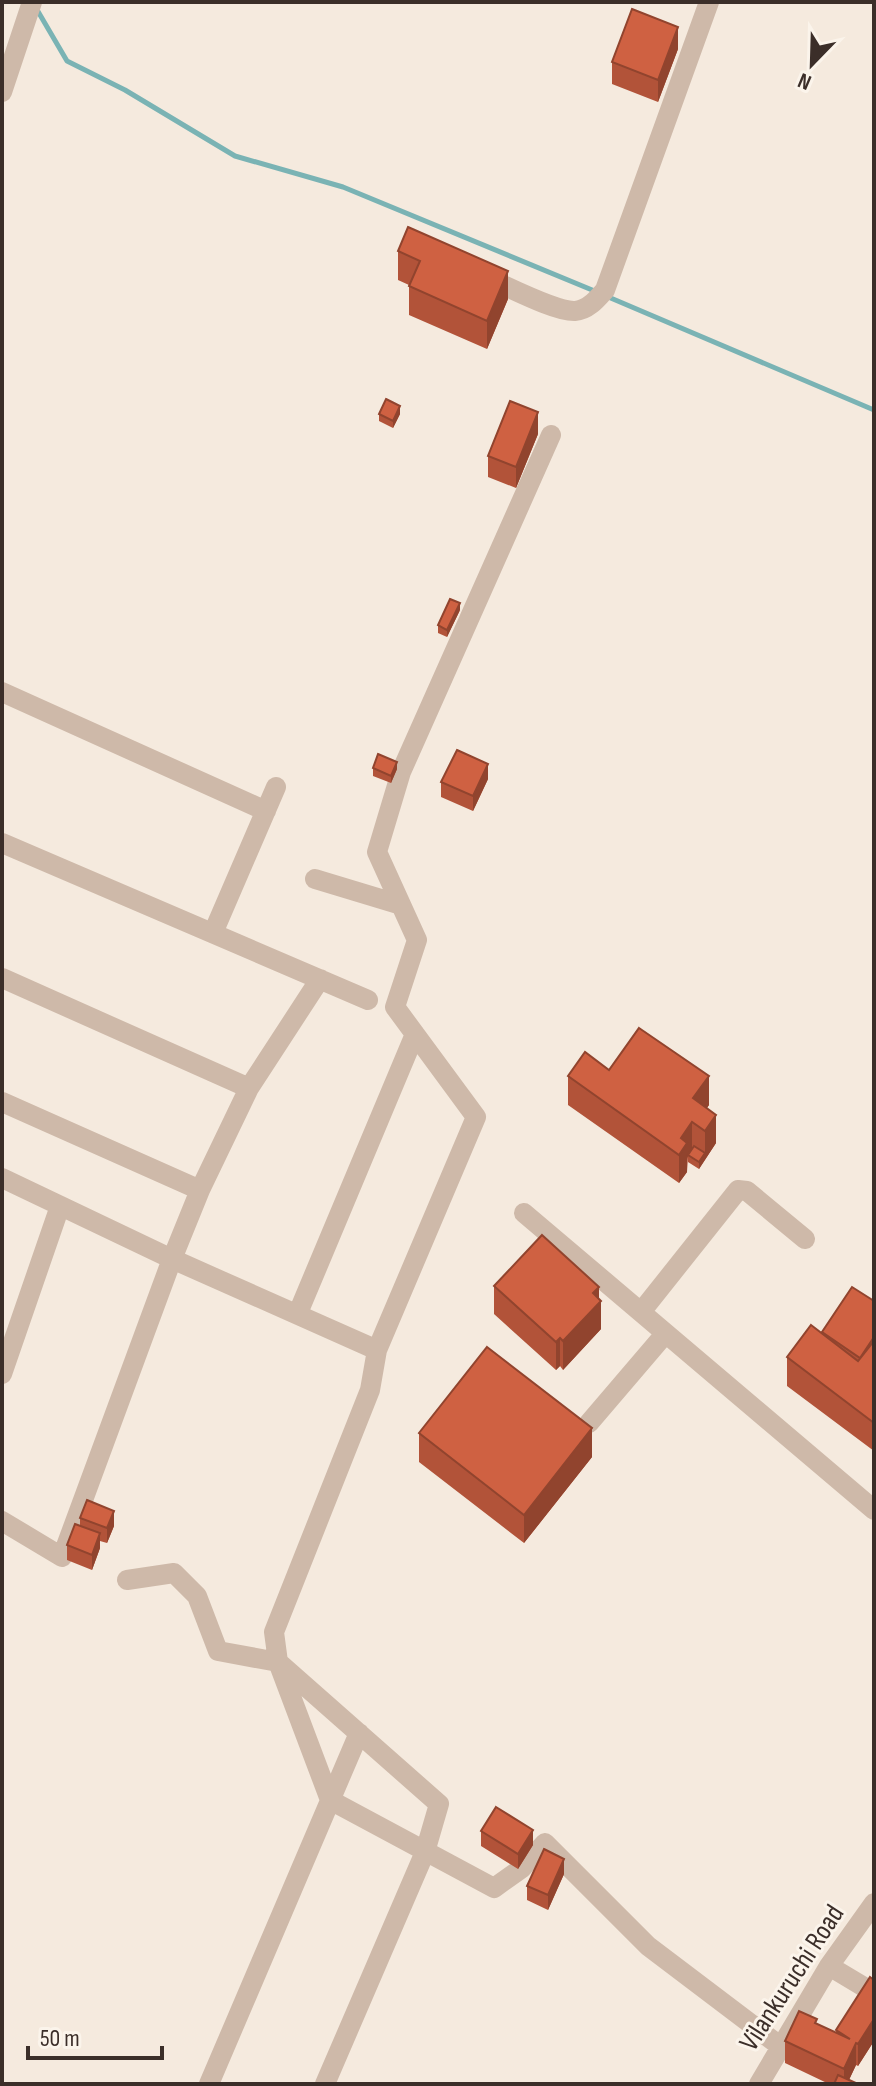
<svg xmlns="http://www.w3.org/2000/svg" width="876" height="2086" font-family="'Sofia Sans Condensed',sans-serif">
<rect width="100%" height="100%" fill="#f5eade"/>
<g fill="none" stroke-linecap="round" stroke-linejoin="round">
<!-- stream -->
<path stroke="#7ab3b4" stroke-width="5" d="M36,8L67,61L125,90L235,156L343,187L597,292
M606,296L874,410"/>
<!-- minor -->
<path stroke="#ceb9a9" stroke-width="20" d="M2,92L32,2
M485,277C505,285 555,312 575,311C588,310 597,299 605,290L709,2
M551,435L401,772L377,852L417,940L395,1007L476,1117L377,1350L370,1390L274,1632L278,1662L330,1800L494,1888L522,1868L545,1843L648,1946L780,2046
M2,692L266,811
M2,843L368,1000
M315,879L401,905
M213,933L276,787
M2,978L249,1088
M2,1102L200,1190
M2,1178L172,1259L200,1190L249,1088L320,979
M524,1213L874,1510
M641,1312L738,1190L747,1191L805,1239
M298,1313L415,1034
M2,1374L60,1206
M589,1423L665,1334
M2,1521L62,1557L172,1259L377,1350
M127,1580L174,1573L197,1596L218,1651L278,1662L439,1804L425,1852L325,2084
M829,1966L874,1993
M209,2084L359,1733
M759,2084L829,1966L874,1903"/>
</g>
<!-- wall -->
<path fill="#b25339" d="M678,49L658,102L612,84V62Z
M398,251L508,299L487,349L409,315V285L398,280Z
M379,414H400L393,428L379,421Z
M538,434L516,488L488,477V456Z
M460,610L447,637L438,633V625Z
M373,768L397,769L391,783L373,776Z
M488,779L473,811L441,797V782Z
M609,1070L709,1105L707,1108L716,1143L699,1169L688,1162V1157L687,1172L679,1183L568,1105V1076Z
M494,1286L599,1299L601,1329L563,1370L560,1366L556,1370L494,1314Z
M874,1301V1451L787,1386V1357L822,1334V1332Z
M419,1433L592,1457L524,1543L419,1462Z
M80,1518L114,1526L107,1543L100,1541V1548L92,1570L67,1560V1545L80,1526Z
M481,1831L533,1845L518,1869L481,1846Z
M564,1874L548,1910L527,1900V1886Z
M874,1980V2041L858,2066L856,2065L849,2080L858,2084H829L785,2063V2041L817,2024L836,2033V2030Z"/>
<!-- shaded-wall -->
<path fill="#91442e" d="M678,27V49L658,102V80Z
M508,271V299L487,349V321Z
M400,406V414L393,428V421Z
M538,412V434L516,488V467Z
M460,603V610L447,637V630Z
M397,762V769L391,783V776Z
M488,764V779L473,811V796Z
M709,1076V1105L695,1124L693,1098Z
M716,1115V1143L699,1169V1162L705,1153V1131Z
M692,1122V1150L687,1158V1172L679,1183V1155L681,1138Z
M599,1287V1303L601,1301V1329L563,1370V1341L593,1293Z
M560,1338V1366L556,1370V1342Z
M592,1428V1457L524,1543V1515Z
M114,1511V1526L107,1543V1528Z
M100,1533V1548L92,1570V1555Z
M533,1830V1845L518,1869V1854Z
M564,1859V1874L548,1910V1895Z
M874,2019V2041L858,2066V2044Z
M856,2043V2065L847,2084H844V2069Z"/>
<!-- building -->
<path fill="#cf6142" stroke="#91442e" stroke-width="2" d="M632,9L678,27L658,80L612,62Z
M408,227L508,271L487,321L409,286L420,261L398,251Z
M386,399L400,406L393,421L379,414Z
M510,401L538,412L516,467L488,456Z
M450,599L460,603L447,630L438,625Z
M457,750L488,764L473,796L441,782Z
M378,754L397,762L391,776L373,768Z
M639,1028L709,1076L693,1098L716,1115L705,1131L692,1122L681,1138L687,1143L679,1155L568,1076L585,1052L609,1070Z
M694,1146L705,1153L699,1162L688,1155Z
M542,1235L599,1287L593,1293L601,1301L563,1341L560,1338L556,1342L494,1286Z
M852,1287L874,1301V1337L860,1358L822,1332Z
M811,1325L858,1361L874,1341V1423L787,1357Z
M487,1347L592,1428L524,1515L419,1433Z
M87,1500L114,1511L107,1528L80,1518Z
M75,1524L100,1533L92,1555L67,1545Z
M496,1807L533,1830L518,1854L481,1831Z
M544,1849L564,1859L548,1895L527,1886Z
M870,1977L874,1980V2019L858,2044L856,2043L844,2069L785,2041L799,2011L817,2019L815,2023L850,2039L836,2030Z
M838,2075L858,2084H834Z"/>
<g text-anchor="middle" dominant-baseline="central" stroke-width="6" stroke-linejoin="round" paint-order="stroke">
<!-- street labels -->
<g font-size="28" fill="#3b2e29" stroke="#fbf4eb">
<text transform="translate(792 1978) rotate(-57)">Vilankuruchi Road</text>
</g>
</g>
<!-- border -->
<rect width="876" height="2086" fill="none" stroke="#3b2e29" stroke-width="8"/>
<!-- north arrow -->
<g transform="translate(812 64) rotate(203)" stroke="#fbf4eb" stroke-width="6" paint-order="stroke">
<path d="M0-6L14 30L0 20L-14 30Z" fill="#3b2e29"/>
<text y="-12" font-size="22" font-weight="bold" text-anchor="middle" fill="#3b2e29">N</text>
</g>
<!-- scale -->
<path d="M28 2046v12h134v-12" fill="none" stroke="#3b2e29" stroke-width="4"/>
<text x="40" y="2046" font-size="24" fill="#3b2e29" stroke="#fbf4eb" stroke-width="6" paint-order="stroke">50 m</text>
</svg>
